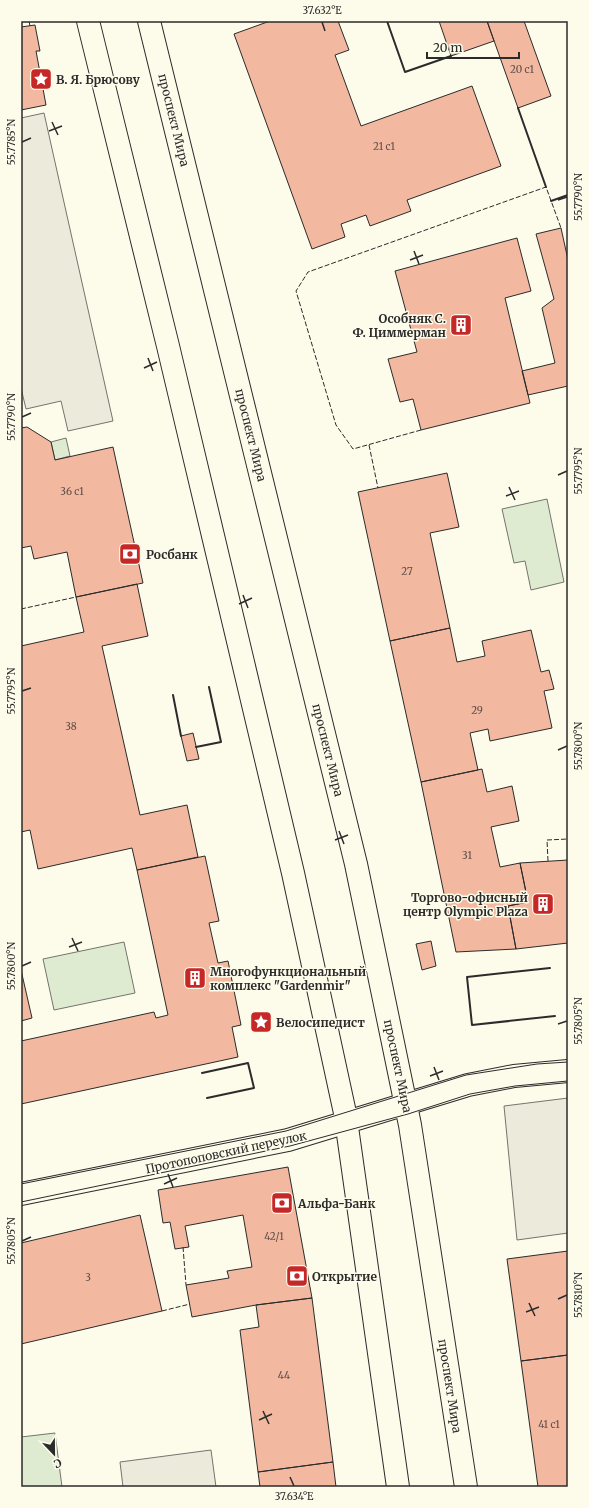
<svg xmlns="http://www.w3.org/2000/svg" width="589" height="1508" font-family="Merriweather,serif">
<rect width="100%" height="100%" fill="#fdfbea"/>
<!-- green -->
<path fill="#deebd1" stroke="#74746e" d="M66,438L70,456L55,460L51,442Z
M547,499L564,582L531,590L525,561L514,563L502,509Z
M124,942L135,993L54,1010L43,959Z
M55,1433L62,1487H21V1437Z"/>
<!-- parking -->
<path fill="#eceadb" stroke="#74746e" d="M44,113L113,421L68,431L61,401L26,409L21,388V118Z
M568,1098V1233L517,1240L504,1106Z
M211,1450L216,1487H123L120,1462Z"/>
<!-- building -->
<path fill="#f2b8a0" stroke="#2b2b2b" d="M270,21H338L349,50L335,55L361,126L472,86L501,166L407,200L411,211L370,226L366,215L341,224L345,237L312,249L234,34Z
M439,21H487L494,41L451,56Z
M487,21H524L551,96L518,108Z
M35,25L40,51H36L46,105L21,110V27Z
M561,228L568,260V386L528,395L522,371L555,363L542,308L554,299L536,234Z
M517,238L531,291L505,298L530,403L421,430L413,399L400,402L388,359L417,352L395,271Z
M27,427L51,442L55,460L113,447L143,583L76,597L67,552L34,559L31,546L21,548V428Z
M447,473L459,527L430,533L450,628L390,641L358,492Z
M137,584L148,636L102,646L140,815L187,805L198,857L137,870L132,848L38,869L30,830L21,832V646L84,632L76,597Z
M450,628L457,662L485,656L482,641L531,630L541,672L549,670L554,689L544,691L552,728L490,741L488,729L470,733L478,770L421,782L390,641Z
M193,733L199,759L187,761L181,736Z
M482,769L487,792L512,786L519,821L491,827L500,867L520,863L528,902L508,906L516,949L456,952L421,782Z
M205,856L219,921L209,923L218,963L228,961L241,1025L232,1027L238,1057L21,1104V1041L154,1012L156,1018L168,1015L137,870Z
M568,860V943L516,949L508,906L528,902L520,863Z
M431,941L436,966L422,970L416,944Z
M21,970L32,1018L21,1021Z
M288,1167L312,1298L256,1305L192,1317L186,1285L229,1278L227,1271L252,1267L243,1215L185,1226L189,1247L175,1249L170,1222L163,1223L158,1190Z
M140,1215L162,1311L21,1344V1243Z
M568,1251V1355L521,1361L507,1259Z
M312,1298L333,1462L258,1472L240,1330L259,1327L256,1305Z
M568,1355V1487H538L521,1361Z
M333,1462L336,1487H260L258,1472Z"/>
<g fill="none" stroke-linecap="round" stroke-linejoin="round">
<!-- secondary casing -->
<g stroke="#2b2b2b" stroke-width="24">
<path id="secondary" d="M21,1194L288,1140L468,1085L514,1076L568,1071"/>
</g>
<!-- primary casing -->
<g stroke="#2b2b2b" stroke-width="24">
<path id="primary" d="M88,21L168,346L293,873L345,1113L398,1487
M149,21L356,864L410,1125L466,1487"/>
</g>
<!-- secondary -->
<use href="#secondary" stroke="#fdfbea" stroke-width="22"/>
<!-- primary -->
<use href="#primary" stroke="#fdfbea" stroke-width="22"/>
<!-- tram -->
<path stroke="#2b2b2b" stroke-width="1" d="M21,1184L286,1131L466,1075L537,1064L568,1062
M21,1202L290,1146L408,1114L470,1094L515,1086L568,1081"/>
<!-- fence -->
<path stroke="#2b2b2b" stroke-width="1" stroke-dasharray="5 2" stroke-linecap="butt" d="M29,21L30,26
M421,430L353,449L336,425L296,291L308,272L546,187L561,228
M369,445L378,488
M21,609L76,597
M548,861L547,840L568,839
M183,1247L186,1285
M162,1311L190,1304"/>
<!-- wall -->
<path stroke="#2b2b2b" stroke-width="2" d="M387,21L405,72L451,56
M518,108L546,187
M551,201L568,195
M173,695L181,736
M196,747L221,742L209,687
M550,968L467,977L472,1025L555,1016
M202,1073L248,1063L254,1088L207,1098"/>
</g>
<!-- ticks -->
<path fill="none" stroke="#2b2b2b" stroke-width="1.5" d="M322,22L325,31M52,122L58,135M49,131L62,126M22,142L31,138M558,200L567,197M414,251L419,264M410,260L423,255M148,358L153,371M144,368L157,362M22,417L31,413M558,475L567,471M509,487L515,500M506,496L519,491M243,595L248,608M239,604L252,598M22,691L31,688M558,750L567,746M339,831L344,844M335,840L348,835M72,938L78,951M69,947L82,942M22,966L31,962M558,1024L567,1021M434,1067L439,1080M430,1076L443,1071M168,1174L173,1187M164,1184L177,1178M22,1241L31,1237M558,1299L567,1295M529,1303L535,1316M526,1312L539,1307M263,1411L269,1424M259,1420L272,1414M290,1477L294,1486"/>
<!-- icons -->
<defs>
<g id="sight-square" transform="scale(1.15)"><rect x="-9" y="-9" width="18" height="18" rx="4" fill="#c62828" stroke="#fdfbea"/><path d="M0-6L1.8-2.2L6-1.7L2.9 1.2L3.7 5.4L0 3.3L-3.7 5.4L-2.9 1.2L-6-1.7L-1.8-2.2Z" fill="#fff"/></g>
<g id="building-square" transform="scale(1.15)"><rect x="-9" y="-9" width="18" height="18" rx="4" fill="#c62828" stroke="#fdfbea"/><path d="M-4-6H4V6H1V3H-1V6H-4ZM-2.5-4.3h1.7v1.8h-1.7ZM.8-4.3h1.7v1.8H.8ZM-2.5-1h1.7V.8h-1.7ZM.8-1h1.7V.8H.8Z" fill="#fff"/></g>
<g id="bank-square" transform="scale(1.15)"><rect x="-9" y="-9" width="18" height="18" rx="4" fill="#c62828" stroke="#fdfbea"/><path d="M-6-4H6V4H-6ZM0-2.3a2.3 2.3 0 1 0 0 4.6a2.3 2.3 0 1 0 0-4.6Z" fill="#fff"/></g>
</defs>
<g fill-rule="evenodd">
<use href="#sight-square" x="41" y="79"/>
<use href="#building-square" x="461" y="325"/>
<use href="#bank-square" x="130" y="554"/>
<use href="#building-square" x="543" y="904"/>
<use href="#building-square" x="195" y="978"/>
<use href="#sight-square" x="261" y="1022"/>
<use href="#bank-square" x="282" y="1203"/>
<use href="#bank-square" x="297" y="1276"/>
</g>
<g text-anchor="middle" dominant-baseline="central" stroke-width="3" stroke-linejoin="round" paint-order="stroke">
<!-- number labels -->
<g font-size="10" fill="#5d4e48">
<text x="522" y="69">20 с1</text>
<text x="384" y="146">21 с1</text>
<text x="72" y="491">36 с1</text>
<text x="407" y="571">27</text>
<text x="477" y="710">29</text>
<text x="71" y="726">38</text>
<text x="467" y="855">31</text>
<text x="274" y="1236">42/1</text>
<text x="88" y="1277">3</text>
<text x="284" y="1375">44</text>
<text x="549" y="1424">41 с1</text>
</g>
<!-- poi labels -->
<g font-size="12" font-weight="bold" fill="#2b2b2b" stroke="#fdfbea" text-anchor="start">
<text x="56" y="79">В. Я. Брюсову</text>
<text x="446" y="318" text-anchor="end">Особняк С.<tspan x="446" dy="14">Ф. Циммерман</tspan></text>
<text x="146" y="554">Росбанк</text>
<text x="528" y="897" text-anchor="end">Торгово-офисный<tspan x="528" dy="14">центр Olympic Plaza</tspan></text>
<text x="210" y="971">Многофункциональный<tspan x="210" dy="14">комплекс "Gardenmir"</tspan></text>
<text x="276" y="1022">Велосипедист</text>
<text x="298" y="1203">Альфа-Банк</text>
<text x="312" y="1276">Открытие</text>
</g>
<!-- street labels -->
<g font-size="12" fill="#2b2b2b" stroke="#fdfbea">
<text transform="translate(174 120) rotate(76)">проспект Мира</text>
<text transform="translate(251 435) rotate(76)">проспект Мира</text>
<text transform="translate(328 750) rotate(76)">проспект Мира</text>
<text transform="translate(398 1066) rotate(78)">проспект Мира</text>
<text transform="translate(226 1152) rotate(-12)">Протопоповский переулок</text>
<text transform="translate(450 1386) rotate(81)">проспект Мира</text>
</g>
</g>
<!-- border -->
<rect width="589" height="1508" fill="none" stroke="#fdfbea" stroke-width="44"/>
<!-- north arrow -->
<g transform="translate(54 1454) rotate(158)" stroke="#fdfbea" stroke-width="3" paint-order="stroke">
<path d="M0-3L7 15L0 10L-7 15Z" fill="#2b2b2b"/>
<text y="-6" font-size="11" font-weight="bold" text-anchor="middle" fill="#2b2b2b">С</text>
</g>
<!-- scale -->
<path d="M427 52v6h92v-6" fill="none" stroke="#2b2b2b" stroke-width="2"/>
<text x="433" y="52" font-size="12" fill="#2b2b2b" stroke="#fdfbea" stroke-width="3" paint-order="stroke">20 m</text>
<rect x="22" y="22" width="545" height="1464" fill="none" stroke="#2b2b2b" stroke-width="1.5"/>
<g font-size="10" text-anchor="middle" fill="#2b2b2b">
<text x="322" y="14">37.632°E</text>
<text transform="translate(11 142) rotate(-90)" y="4">55.7785°N</text>
<text transform="translate(578 197) rotate(-90)" y="4">55.7790°N</text>
<text transform="translate(11 417) rotate(-90)" y="4">55.7790°N</text>
<text transform="translate(578 471) rotate(-90)" y="4">55.7795°N</text>
<text transform="translate(11 691) rotate(-90)" y="4">55.7795°N</text>
<text transform="translate(578 746) rotate(-90)" y="4">55.7800°N</text>
<text transform="translate(11 966) rotate(-90)" y="4">55.7800°N</text>
<text transform="translate(578 1021) rotate(-90)" y="4">55.7805°N</text>
<text transform="translate(11 1241) rotate(-90)" y="4">55.7805°N</text>
<text transform="translate(578 1295) rotate(-90)" y="4">55.7810°N</text>
<text x="294" y="1500">37.634°E</text>
</g>
</svg>
